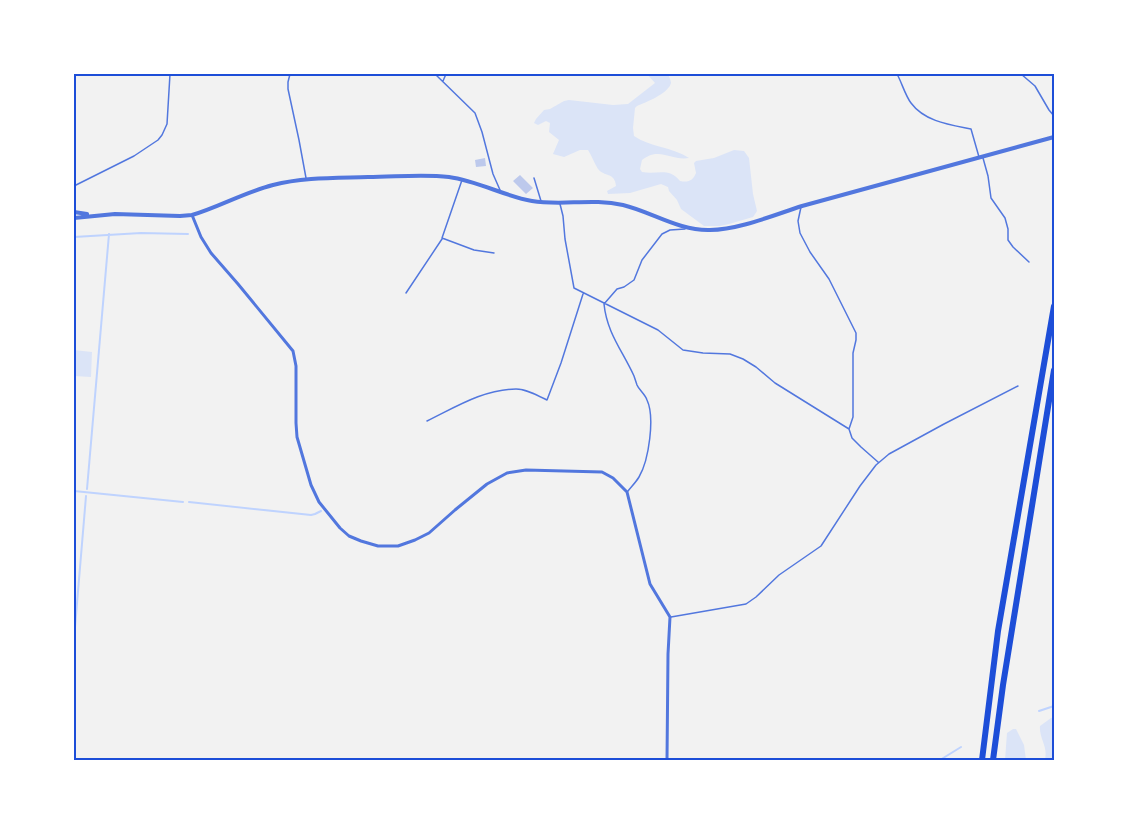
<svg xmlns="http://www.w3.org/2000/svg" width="1128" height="834" font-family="Arial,sans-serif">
<rect width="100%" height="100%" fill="#f2f2f2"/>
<!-- green -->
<path fill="#dbe4f7" d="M647,74H668C669,76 671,81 671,83C669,93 645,103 637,106L635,108L633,128L634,136C650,147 672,147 689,158C671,161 659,146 642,160L640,169L642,172C657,175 669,167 680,181C689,183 693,180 696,173L694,163L696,161L714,158L734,150L744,151L749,158L753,194L757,211L753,217L729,224L720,226H704L681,209L677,200L669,191L668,187L661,184L630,193L608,194L607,191L616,186C615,172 604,177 598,169C594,163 592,156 588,150H580L564,157L553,154L559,140L549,132L550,123L546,121L538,125L534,123L536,119L544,110L550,109L564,101L569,100L613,105L628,104L655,83Z
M74,350L92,352L91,377L74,376Z
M1054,717V760H1045C1048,745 1039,739 1040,726L1051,718Z
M1013,729H1016L1024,745L1026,760H1005L1007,733Z"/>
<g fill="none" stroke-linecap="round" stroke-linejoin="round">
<!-- stream -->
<path stroke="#bfd3fe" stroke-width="2" d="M74,237L141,233L188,234
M87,489L109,234
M74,491L183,502
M189,502L311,515L315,514L321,511
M74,639L86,496
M1039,711L1054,706
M940,760L961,747"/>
</g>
<!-- building -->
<path fill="#bdc9ec" d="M485,158L486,166L476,167L475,160Z
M520,175L533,188L526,194L513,181Z"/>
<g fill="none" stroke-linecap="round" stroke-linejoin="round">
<!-- service -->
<path stroke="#5277de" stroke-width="1.5" d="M290,74L288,82V89L299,140L306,178
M435,74L475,113L482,132L493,174L500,190
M897,74C902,83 905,95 911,103C925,122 951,125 971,129L979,157
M1021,74L1035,86L1049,110L1054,116
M443,81L446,74
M983,158L988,176L991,198L1005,218L1008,229V240L1013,247L1029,262
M534,178L541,201
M462,180L442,238L474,250L494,253
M74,186L134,156L158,140L162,135L167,124L170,74
M560,204L563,216L565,239L574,288L658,330L683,350L703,353L730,354L743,359L756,367L775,383L849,429
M801,207L798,221L800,233L810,252L829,279L856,333V340L853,353V417L849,429L852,438L861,447L878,462
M406,293L442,239
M427,421C454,408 484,389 516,389C526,389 537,395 547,400L561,363L583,294
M628,491C632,486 636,482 639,477C649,460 655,417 647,400C645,394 639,390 637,385C636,382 635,379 634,376C622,350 607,333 604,304L617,289L624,287L634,280L642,260L662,234L670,230L685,229
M671,617L746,604L756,597L779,575L821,546L860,486L876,465L889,454L944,424L1018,386"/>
<!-- minor -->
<path stroke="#5277de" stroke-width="3" d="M192,215L201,237L211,253L238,284L293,351L296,366V423L297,437L311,485L319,502L340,528L349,536L361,541L378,546H398L415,540L429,533L455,510L487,484L507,473L526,470L602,472L613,478L627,492L650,584L670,617L668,654L667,760"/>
<!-- tertiary -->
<path stroke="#5277de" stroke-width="4" d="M74,212L87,214
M74,218L115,214L180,216L192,215C219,207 245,192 273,185C303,177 336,178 368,177C395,177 422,174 449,177C478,181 504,196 532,201C562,206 592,198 623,205C652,212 679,231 710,230C738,230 774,215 802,206L1054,137"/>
<!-- motorway -->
<path stroke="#1d4ed8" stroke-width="6" d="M982,760L998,631L1054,306
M993,760L1003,685L1054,370"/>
</g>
<!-- border -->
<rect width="1128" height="834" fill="none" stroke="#ffffff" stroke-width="150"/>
<rect x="75" y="75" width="978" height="684" fill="none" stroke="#1d4ed8" stroke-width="2"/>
</svg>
